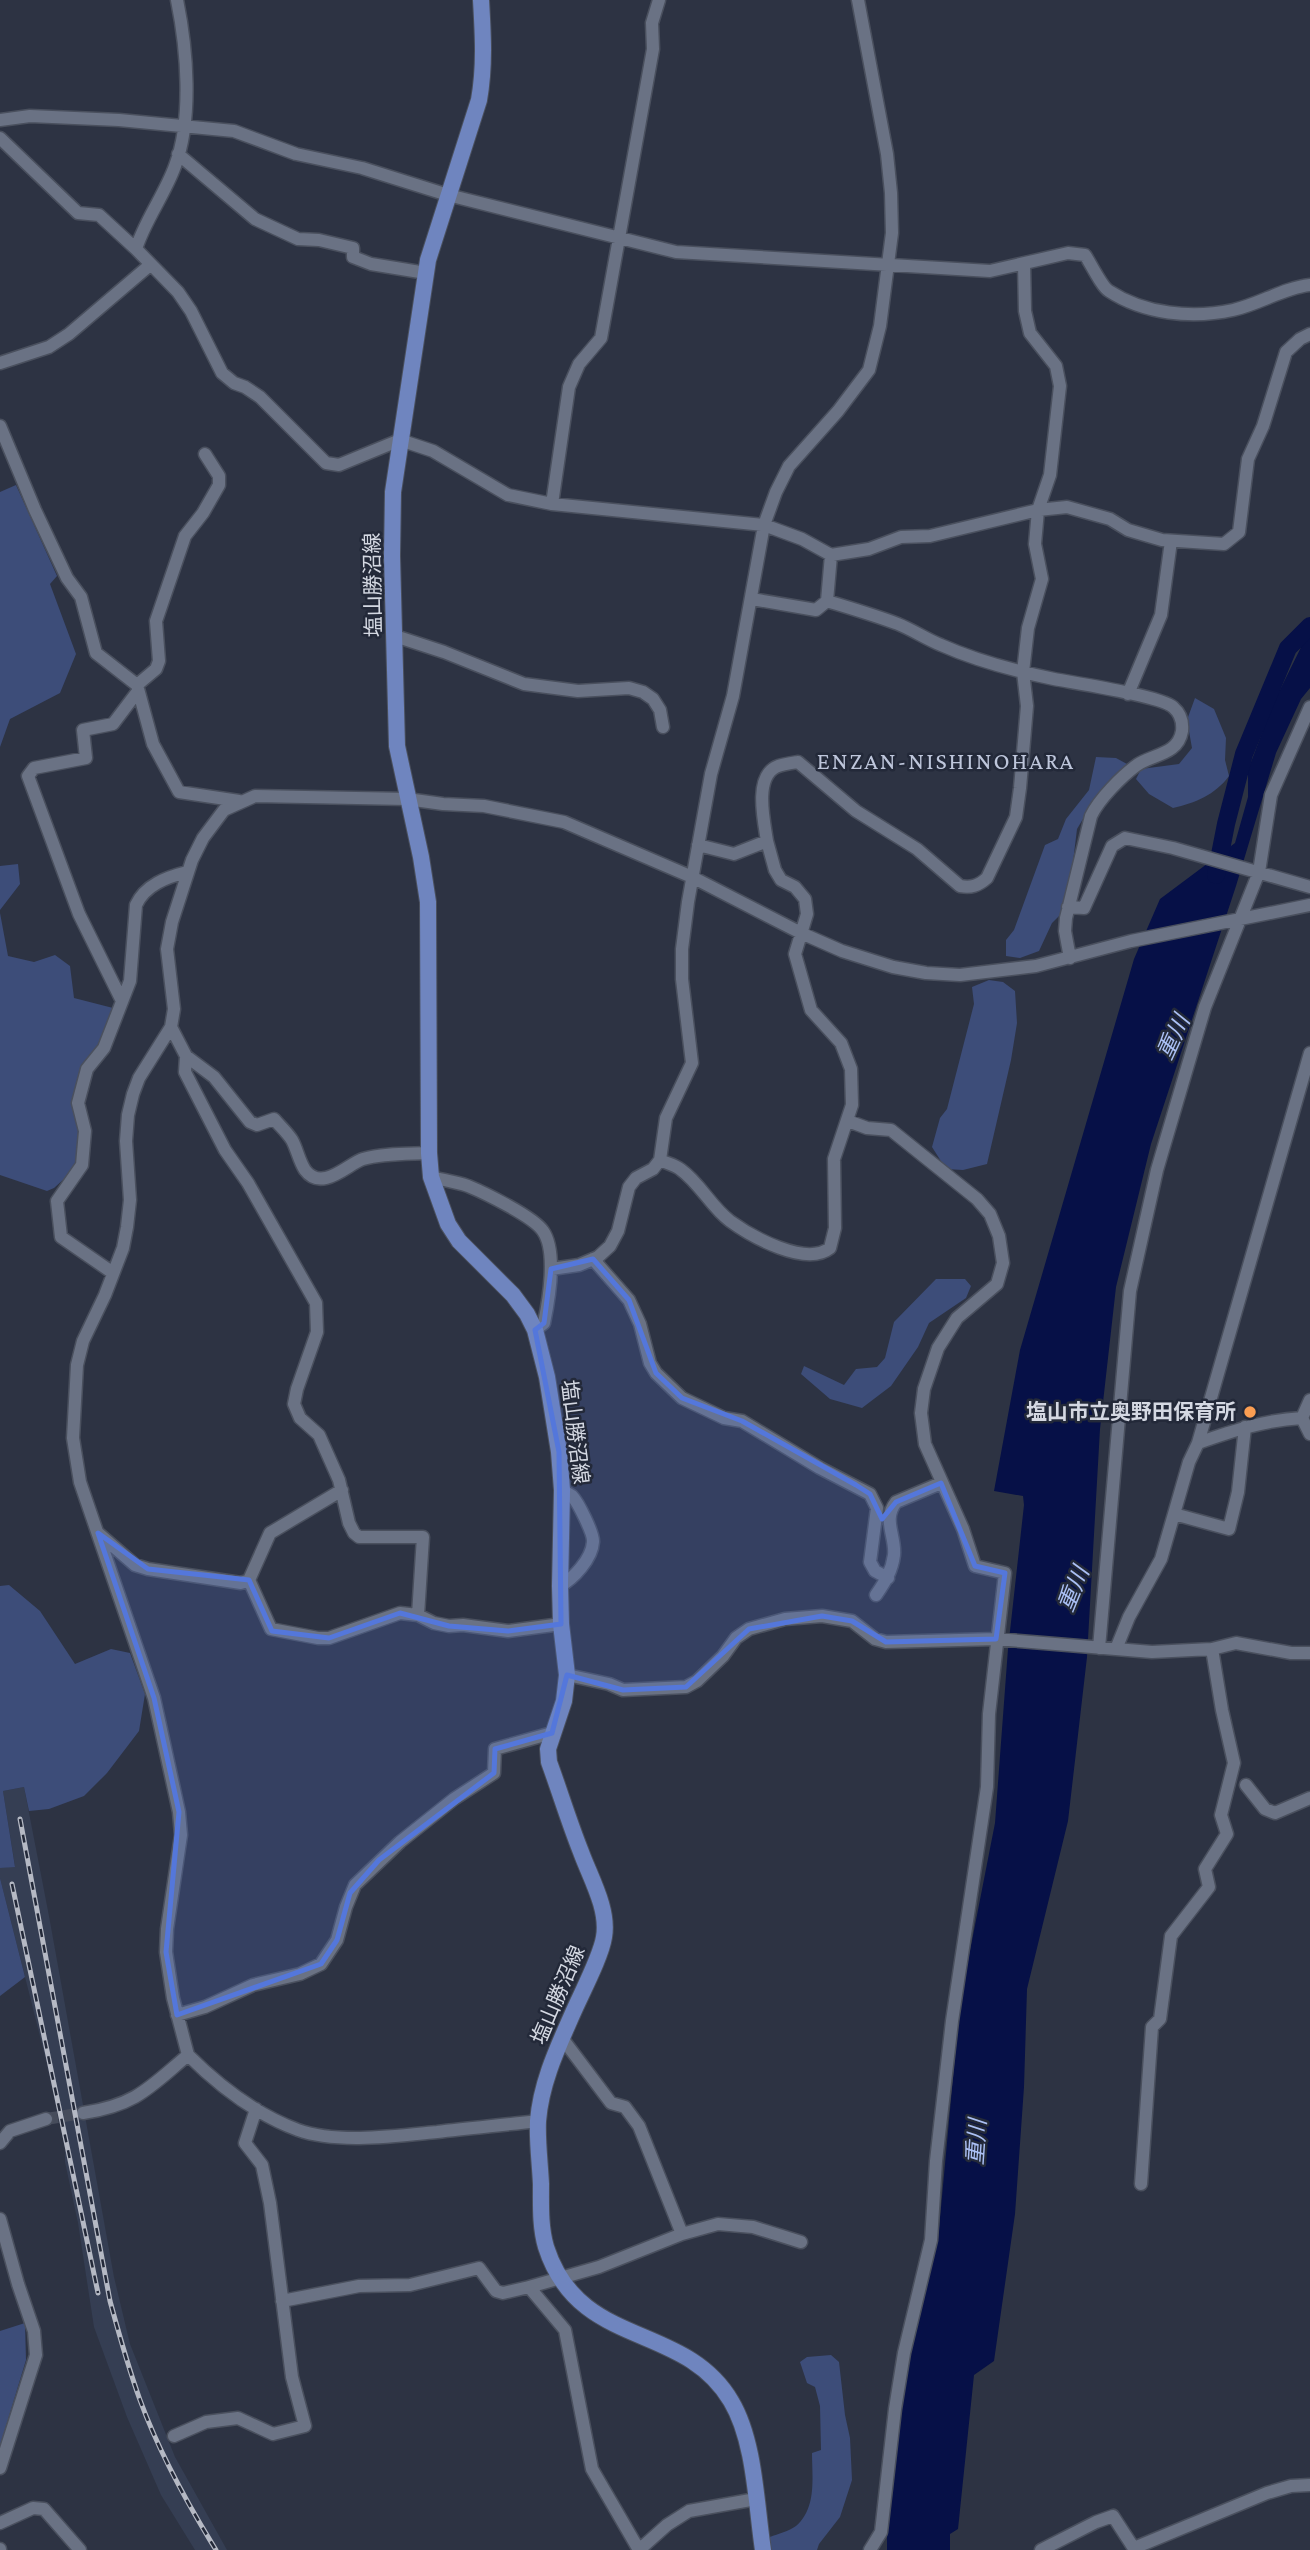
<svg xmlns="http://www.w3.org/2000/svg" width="1310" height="2550" font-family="'Crimson Pro','Noto Sans JP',serif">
<rect width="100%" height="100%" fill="#2d3343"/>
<!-- built -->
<path fill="#353e53" d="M24,1787L49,1916L114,2277L130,2344L175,2457L227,2550H195L161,2495L127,2417L94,2327L78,2223L65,2162V2148L46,2060L0,1878V1868L15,1866L3,1791Z"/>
<!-- green -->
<path fill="#3d4d79" d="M16,485L57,576L50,584L76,654L60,693L10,719L0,747V492Z
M1195,698L1214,709L1226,738L1225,760L1229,776C1215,795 1195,803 1173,808L1149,794L1136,779L1141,769L1179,764L1192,748L1187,720Z
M1096,757L1116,758L1127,764L1096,797L1077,829L1073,862L1061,914L1052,923L1039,951L1020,958L1006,956V940L1014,930L1045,845L1058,839L1066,819L1089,790Z
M18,864L20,884L0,910V866Z
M0,913L8,956L34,962L55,955L70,966L74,998L113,1008L102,1041L81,1065L73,1110L82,1132L75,1169L54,1188L47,1191L0,1175Z
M989,980L1003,982L1015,991L1017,1023L1011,1060L987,1164L963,1170L946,1169L932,1147L940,1118L947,1109L974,1004L972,987Z
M936,1279H965L971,1286L966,1298L929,1323L918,1347L891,1386L862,1408L830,1399L801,1374L804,1366L844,1385L856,1369L877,1367L885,1358L894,1322Z
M9,1585L40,1611L75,1664L111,1649L130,1653L145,1694L139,1731L107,1773L84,1796L49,1809L29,1811L24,1787L3,1791L15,1867L0,1868V1586Z
M0,1878L25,1977L0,1996Z
M25,2323L26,2360L0,2446V2331Z
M831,2355L839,2362L845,2415L850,2438L852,2480L840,2517L819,2544L817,2550H768L770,2537C778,2534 789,2531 796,2526C817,2508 812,2477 812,2453L821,2450L820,2406L815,2387L807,2383L800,2362L807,2357Z"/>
<!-- water -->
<path fill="#061047" d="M1310,629V688L1301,699L1276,753L1236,886L1151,1144L1116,1287L1100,1429L1087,1657L1068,1821L1027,1989L1024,2087L1015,2214L994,2361L974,2375L958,2529L950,2534V2550H887V2516L898,2402L938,2240L960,2002L995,1823L1008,1649L1024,1505L1023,1496L994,1491L1020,1350L1134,959L1160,899L1235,843L1248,797V770L1273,704Z"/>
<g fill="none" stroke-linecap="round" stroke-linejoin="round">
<!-- river -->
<path stroke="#061047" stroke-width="18" d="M1216,875L1226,824L1244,754L1288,648L1310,626"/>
<!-- minor-tunnel -->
<path stroke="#464c5b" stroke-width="12" stroke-dasharray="12 6" stroke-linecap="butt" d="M46,2119L83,2113"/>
<!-- minor casing -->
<g stroke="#4a505e" stroke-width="15">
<path id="minor" d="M0,120L30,116L119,120L234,131L296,154L362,168L448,195L676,252L990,271L1068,253L1085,255C1091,264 1102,287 1109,291C1144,314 1192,319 1233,310C1260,304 1283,288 1310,285
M0,138L78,213L99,215L136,249L178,292L191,311L222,373L234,383L245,387L260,397L326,463L339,465L400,440L433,451L508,495L552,504L764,525L802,539L831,555L869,549L901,537L930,536L1038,510L1067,507L1110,519L1128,530L1162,540L1224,544L1239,532L1248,459L1263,426L1286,352L1300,339L1310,334
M178,154L255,219L298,239L319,240L353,248V257L371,264L426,273
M136,249C144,222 165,194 175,166C193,118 187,49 177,0
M0,363L49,347L69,334L150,265
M0,426L35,510L67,578L81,597L96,653L137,685L153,744L179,792L239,801
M552,504L569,387L579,364L601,338L653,49L652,23L659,0
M752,599L816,610L827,601L831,555
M827,601C850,608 874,615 898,624C913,630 926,639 941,645C977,661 1015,671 1054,679C1075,683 1161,696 1173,707C1180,713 1183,722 1182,731C1178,755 1153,754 1137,765C1122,776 1099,799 1091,816L1066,918L1065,931L1070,958
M395,636L444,652L524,684L578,691L629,688L643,692L653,699L660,710L663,727
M137,685L156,669L159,661L156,621L185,536L203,513L219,485V476L205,454
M1128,694L1161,615L1171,541
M698,845L734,854L767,841C764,821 754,778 776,767C782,764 791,763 798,762L856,811L917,849L960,886C971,888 978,886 987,878L1016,817L1020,788L1027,706L1023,672L1028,628L1042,579L1035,544L1038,510L1050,475L1060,386L1056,366L1030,333L1025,311L1024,264
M1068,907L1084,908L1112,846L1125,838L1173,848L1310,887
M122,1001L79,914L28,776L34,768L86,758L83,730L113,724L138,691
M171,1027L186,1056L214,1077L250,1122L257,1125L274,1119C280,1126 287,1132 292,1140C297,1149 299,1161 305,1170C322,1193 349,1163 363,1159C384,1153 407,1154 429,1153
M186,1056L185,1072L225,1150L248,1183L316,1303L317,1332L297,1389L294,1404L300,1418L319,1435L339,1480L349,1523L354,1533L359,1537H423L418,1615
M848,1121L867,1128L891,1130L977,1199L990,1214L999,1236L1003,1263L997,1284L957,1318L938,1348L924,1389L921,1413L925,1444L963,1529L975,1566L1005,1573L989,1714L987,1787L952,2021L936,2161L931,2240L904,2353L895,2409L881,2532L870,2550
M660,1160C666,1163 675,1165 680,1169C700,1183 711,1207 730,1221C752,1237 806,1267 830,1248L835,1228L834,1159L852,1105L851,1069L841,1043L811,1010L795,954L807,914L805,899L795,887L781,880L775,870L767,841
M431,1177C443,1180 456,1182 468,1186C485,1193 534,1217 543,1231C557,1251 549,1299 544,1323L535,1330
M593,1259L629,1300L640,1324L650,1363L656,1373L682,1398L724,1418L742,1421L820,1468L870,1494L877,1508L870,1562L875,1571L888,1578
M551,1269L579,1265L598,1257L610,1246L618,1231L629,1187L636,1178L653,1169L660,1160L666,1118L692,1063L682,979V949L688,902L711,774L733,696L764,525L776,492L789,466L838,411L869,370L880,326L892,233L891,193L887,154L858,0
M113,1273L61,1237L57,1201L82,1165L85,1131L78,1103L87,1069L104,1048L130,981L136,905C145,885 167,877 187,872
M1302,1418L1310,1400
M1302,1418L1310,1434
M1198,1443C1232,1431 1265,1420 1302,1418
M1174,1514L1229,1529L1238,1492L1245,1427
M98,1533L135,1565L148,1569L241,1583L249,1580
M249,1580L271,1629L318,1638H329L400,1613L418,1615L434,1623L449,1626L463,1625L508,1631L561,1624
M249,1580L270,1533L342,1490
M560,1586C573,1579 592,1559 593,1542C594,1534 578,1502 572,1496C569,1494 566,1492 562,1490
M876,1595C885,1582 892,1571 894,1555C896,1536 882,1520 896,1502L941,1483
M1099,1648L1130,1291L1157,1170L1205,1007L1259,872L1271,795L1310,707
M1116,1649L1129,1617L1161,1559L1189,1462L1198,1443L1310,1053
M567,1675L609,1684L623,1690L686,1687L697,1681L723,1656L736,1638L749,1629L785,1619L822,1616L852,1621L875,1639L886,1642L996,1639L1152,1652L1212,1649L1236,1643L1291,1653H1310
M1246,1785L1265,1809L1275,1813L1310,1798
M177,2015L205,2007L253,1985L300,1974L321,1964L337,1940L346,1907L355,1885L400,1842L454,1799L494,1773L495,1749L552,1733
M562,2038L611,2103L625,2107L639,2126L682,2234
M188,2055C220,2087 255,2114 298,2130C337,2144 396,2136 437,2132C470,2128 504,2125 538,2121
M83,2113C136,2105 149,2088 188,2055L173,1998L166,1952L167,1929L181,1835L179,1812L154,1698L80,1482L73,1438L77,1365L83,1341L105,1295L123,1248L127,1227L130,1200L126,1141L128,1115L133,1094L139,1078L171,1027L174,1009L167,949L172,922L192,860L203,838L224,810L255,796L407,799L443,804L484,806L564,822L692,877L801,933L842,951L893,967L926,973L960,975L1036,966L1131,941L1310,905
M0,2143L10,2131L46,2119
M1141,2184L1152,2027L1160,2019L1171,1936L1209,1887L1205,1869L1227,1834L1221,1815L1234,1763L1222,1710L1212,1649
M0,2219L18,2284L34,2331L36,2355L0,2468
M282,2301L359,2286L410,2285L479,2268L496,2291L503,2293L529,2287
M174,2436L206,2422L238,2418L273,2434L305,2426L292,2377L270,2203L262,2165L245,2143L256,2109
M756,2499L689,2511L667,2525L639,2550L592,2469L565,2330L529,2287L599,2267L682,2234L718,2224L753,2227L801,2242
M0,2523L33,2508L44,2509L80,2550
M1134,2548L1267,2493L1291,2486L1310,2485
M0,2549V2550
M1041,2550L1096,2522L1113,2516L1135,2550"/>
</g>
<!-- major casing -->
<g stroke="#4a505e" stroke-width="18">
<path id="major" d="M481,0C483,34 485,66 479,100L428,260L393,492L392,556L397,746L421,857L428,902L429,1153L431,1177L448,1224L459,1241L513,1295L527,1314L535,1330L547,1377L559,1452L562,1490L560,1586L561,1624L567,1675L564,1701L548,1749L549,1762C560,1792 569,1822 581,1852C590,1877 609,1909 604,1937C601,1957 580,1996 572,2015C557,2049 541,2083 538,2121C537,2141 540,2163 541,2184C541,2205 540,2227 546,2247C579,2350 684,2321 731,2401C755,2441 756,2504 763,2550"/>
</g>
<!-- minor -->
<use href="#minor" stroke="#6a7284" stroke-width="12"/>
<!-- major -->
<use href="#major" stroke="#6f85bf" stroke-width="16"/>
<!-- rail casing -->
<g stroke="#b5b9c4" stroke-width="5">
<path id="rail" d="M20,1819L110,2301C119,2334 128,2367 140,2400C159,2452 187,2503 216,2550
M12,1884L98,2293"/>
</g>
<!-- rail -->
<use href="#rail" stroke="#232939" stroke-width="2.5" stroke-dasharray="8" stroke-linecap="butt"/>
</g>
<!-- marked area -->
<path fill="#5477db" fill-opacity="0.2" stroke="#5477db" stroke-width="5" stroke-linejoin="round" d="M593,1259L629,1300L656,1373L682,1398L742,1421L856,1485L870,1494L882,1519L896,1502L941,1483L975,1566L1005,1573L996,1639L886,1642L852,1621L822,1616L749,1629L686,1687L623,1690L567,1675L552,1733L495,1749L494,1773L379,1860L350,1893L337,1940L321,1964L177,2015L166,1952L179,1812L154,1698L98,1533L148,1569L249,1580L272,1631L329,1638L400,1613L449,1626L508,1631L561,1624L559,1452L535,1330L544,1323L551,1269Z"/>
<!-- markers -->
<circle fill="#fb9e52" stroke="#232939" stroke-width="2.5" cx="1250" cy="1412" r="7"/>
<g text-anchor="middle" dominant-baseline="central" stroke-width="5" stroke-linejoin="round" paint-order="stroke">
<!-- street labels -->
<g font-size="21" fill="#d4d8e2" stroke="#232939">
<text transform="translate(373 585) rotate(-91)">塩山勝沼線</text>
<text transform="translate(575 1432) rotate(83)">塩山勝沼線</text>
<text transform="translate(558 1995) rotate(-67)">塩山勝沼線</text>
</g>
<!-- poi labels -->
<g font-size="21" font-weight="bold" fill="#d4d8e2" stroke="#232939" text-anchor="end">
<text x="1236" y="1412">塩山市立奥野田保育所</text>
</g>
<!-- water labels -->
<g font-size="23" font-style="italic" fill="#abc0f5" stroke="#232939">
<text transform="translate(1173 1037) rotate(-65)">重川</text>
<text transform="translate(1073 1589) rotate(-68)">重川</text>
<text transform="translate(976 2142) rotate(-86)">重川</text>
</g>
<!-- quarter labels -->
<g font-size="24" letter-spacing="2" fill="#bec6db" stroke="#232939">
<text x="946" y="760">ENZAN-NISHINOHARA</text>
</g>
</g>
</svg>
